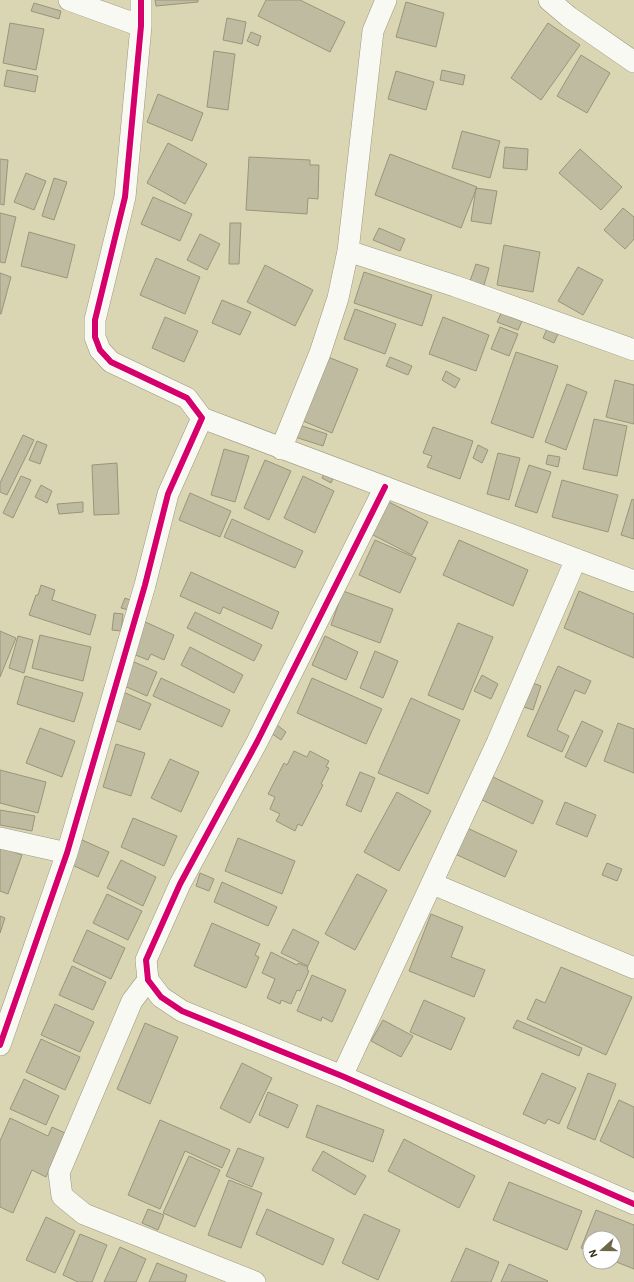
<svg xmlns="http://www.w3.org/2000/svg" width="634" height="1282" font-family="'Alegreya Sans',sans-serif">
<rect width="100%" height="100%" fill="#dad5b3"/>
<!-- building -->
<path fill="#bebba0" stroke="#9a957a" d="M155,0H198V2L156,6Z
M266,0H300L345,22L330,52L258,16Z
M406,2L444,13L436,47L396,37Z
M34,3L61,11L59,19L31,11Z
M227,18L246,22L242,44L223,40Z
M10,23L44,29L36,70L3,63Z
M548,23L580,45L541,100L511,78Z
M251,32L261,36L258,46L247,41Z
M214,51L235,54L228,110L207,107Z
M581,55L610,73L587,113L557,96Z
M7,70L38,76L35,92L4,86Z
M442,70L465,75L463,85L440,80Z
M396,71L434,82L426,110L388,99Z
M158,94L203,113L192,141L147,122Z
M462,131L500,141L490,178L452,168Z
M168,143L207,164L185,204L147,183Z
M505,147L528,149L527,170L503,168Z
M580,149L622,187L601,210L559,173Z
M390,154L477,187L461,228L375,195Z
M249,157L310,160V165H319L318,199L308,198L307,214L246,210Z
M0,159L8,160L4,205L0,204Z
M26,173L46,181L34,210L14,202Z
M54,178L67,182L54,220L42,216Z
M476,188L497,191L491,224L471,221Z
M153,197L192,214L180,241L141,224Z
M623,208L634,217V239L625,249L604,230Z
M0,213L16,217L5,263L0,262Z
M230,223H241L239,264H229Z
M379,228L405,239L400,251L373,240Z
M29,232L75,245L67,278L21,266Z
M200,234L220,244L207,270L187,260Z
M504,245L540,252L533,292L497,285Z
M156,258L200,277L185,314L140,295Z
M476,264L489,268L484,285L470,281Z
M265,265L313,290L295,326L247,302Z
M578,267L603,280L583,315L558,301Z
M364,272L432,295L422,326L354,303Z
M0,273L11,277L1,314H0Z
M222,300L251,312L240,335L212,323Z
M355,309L396,324L385,354L344,339Z
M502,311L523,319L518,330L497,322Z
M165,317L198,331L184,362L152,348Z
M443,317L489,335L476,371L429,354Z
M500,327L518,334L509,356L491,349Z
M547,329L558,334L554,343L543,338Z
M516,352L558,366L533,438L491,423Z
M323,355L358,369L332,433L298,419Z
M390,357L412,366L408,375L386,366Z
M446,371L460,379L455,388L442,380Z
M615,380L634,385V424L606,417Z
M567,384L587,392L566,450L545,442Z
M594,419L627,426L617,476L583,469Z
M296,424L327,434L323,446L292,436Z
M433,427L473,441L460,479L427,467L432,456L423,453Z
M23,435L34,440L7,495L0,492V483Z
M37,441L47,445L40,464L29,460Z
M478,445L488,450L482,463L473,458Z
M224,449L249,456L235,502L211,495Z
M498,453L520,458L509,500L487,494Z
M548,455L560,457L558,467L546,464Z
M265,460L291,471L269,520L244,508Z
M117,463L119,514L94,515L92,465Z
M529,465L551,472L537,513L515,506Z
M326,470L335,474L331,483L322,478Z
M21,476L31,480L13,518L3,513Z
M303,476L334,491L315,533L284,518Z
M562,480L618,495L608,532L552,517Z
M41,485L52,491L47,503L35,497Z
M190,493L231,511L220,537L179,520Z
M632,499L634,500V539L621,535Z
M385,500L428,522L412,555L369,533Z
M83,502V512L59,514L57,504Z
M232,519L303,551L295,568L224,537Z
M375,540L416,558L400,593L359,575Z
M459,540L528,570L513,606L443,575Z
M191,572L279,612L272,629L223,607L220,614L180,596Z
M41,585L55,590L52,600L96,615L90,635L29,615L36,595H38Z
M343,591L393,609L380,643L331,625Z
M579,591L634,614V658L564,628Z
M125,598L132,601L129,610L121,608Z
M195,612L262,645L254,661L187,628Z
M114,613L123,614L121,631L112,630Z
M141,620L174,635L164,660L151,654L148,660L128,652Z
M458,623L493,637L463,710L428,695Z
M0,631L16,638L0,677Z
M40,635L91,647L83,681L32,668Z
M18,636L33,640L24,673L9,668Z
M325,636L358,652L346,680L312,665Z
M190,647L243,675L234,693L181,665Z
M375,651L398,661L383,698L360,688Z
M132,661L157,672L147,696L122,685Z
M558,666L591,681L585,694L575,690L557,730L569,736L562,752L527,736Z
M482,675L498,684L491,699L474,691Z
M25,676L83,693L74,722L17,704Z
M161,678L230,710L222,727L153,696Z
M312,678L382,709L366,744L297,713Z
M530,682L541,686L533,710L521,706Z
M123,692L151,704L140,730L112,719Z
M411,698L460,720L428,794L378,773Z
M582,721L603,731L586,767L565,757Z
M618,723L634,729V773L604,761Z
M277,725L286,732L281,740L271,733Z
M40,728L75,741L62,777L26,763Z
M116,744L145,753L131,796L103,787Z
M294,751L307,757L310,751L329,761L326,767L329,768L321,784L323,785L302,826L298,824L295,831L276,821L280,814L270,809L275,797L268,794L284,763L287,765Z
M170,759L199,772L181,812L151,798Z
M0,770L46,782L38,813L0,803Z
M360,772L375,778L361,812L346,805Z
M489,775L543,801L533,824L478,798Z
M397,792L431,811L399,871L364,852Z
M565,802L596,815L587,837L556,824Z
M0,810L35,816L32,831L0,825Z
M133,818L177,836L164,866L121,847Z
M465,827L517,851L505,877L453,853Z
M238,838L295,861L282,894L225,871Z
M80,839L109,852L98,877L68,863Z
M0,847L22,855L8,894L0,891Z
M121,860L156,877L143,906L107,888Z
M607,863L622,869L617,881L602,875Z
M200,873L214,879L209,891L196,886Z
M357,874L387,890L355,950L325,934Z
M222,882L277,907L268,926L214,902Z
M107,894L142,911L128,940L93,923Z
M431,914L463,927L451,957L485,970L474,997L409,971Z
M0,916L5,918L0,933Z
M212,923L260,944L255,955L259,957L246,988L194,966Z
M293,929L319,942L308,966L281,953Z
M87,930L125,948L111,979L73,961Z
M271,952L297,965L298,963L308,967L307,970L309,971L300,991L297,990L291,1004L281,1000L280,1004L267,998L275,979L262,973Z
M72,966L106,982L93,1010L59,995Z
M561,967L632,997L606,1055L527,1019L536,999L545,1003Z
M312,975L346,990L332,1022L322,1017L321,1021L297,1011Z
M424,1000L465,1018L451,1050L410,1032Z
M55,1004L94,1022L80,1052L41,1035Z
M383,1020L413,1036L401,1057L371,1041Z
M517,1020L582,1048L579,1056L513,1028Z
M145,1023L178,1037L150,1104L117,1089Z
M41,1039L80,1057L65,1090L26,1072Z
M242,1063L272,1078L250,1123L220,1108Z
M542,1073L576,1088L559,1124L548,1119L545,1124L523,1114Z
M588,1073L616,1084L595,1140L567,1128Z
M24,1079L59,1096L46,1125L10,1109Z
M268,1092L298,1105L288,1128L259,1115Z
M619,1100L634,1107V1158L600,1141Z
M317,1105L384,1130L373,1162L306,1137Z
M10,1118L48,1136L52,1127L65,1133L46,1177L32,1170L13,1213L0,1207V1141Z
M160,1120L230,1150L222,1168L185,1151L160,1209L128,1195Z
M404,1139L475,1176L459,1208L388,1171Z
M238,1148L264,1158L252,1187L226,1176Z
M323,1151L366,1176L355,1195L312,1170Z
M189,1156L220,1170L195,1227L163,1213Z
M229,1180L262,1193L241,1248L208,1235Z
M509,1182L582,1211L567,1250L493,1220Z
M148,1209L164,1215L158,1230L142,1223Z
M267,1209L334,1239L323,1265L256,1234Z
M596,1210L634,1225V1269L614,1261V1238H590V1252L581,1248Z
M364,1214L400,1230L378,1280L342,1263Z
M46,1217L75,1231L55,1273L26,1260Z
M80,1234L107,1245L92,1282H78L63,1275Z
M120,1247L146,1259L136,1282H104Z
M466,1248L499,1262L491,1282H451Z
M157,1263L187,1275L185,1282H149Z
M509,1264L548,1281L547,1282H501Z"/>
<g fill="none" stroke-linecap="round" stroke-linejoin="round">
<!-- minor casing -->
<g stroke="#9b977d" stroke-width="22">
<path id="minor" d="M69,0L141,26
M549,0L569,17L634,62
M348,251L455,286L634,350
M202,418L634,581
M281,449L320,353L338,298L348,251L373,31L386,0
M385,487L257,742L180,884L146,960L148,980L161,997L182,1011L342,1076L634,1204
M0,838L67,853
M433,884L634,968
M148,980L132,1001L59,1173L62,1196L84,1214L255,1282
M0,1045L67,853L145,585L168,494L202,418L187,398L111,362L100,350L95,337V320L125,197L141,26V0
M342,1076L497,743L576,559"/>
</g>
<!-- minor -->
<use href="#minor" stroke="#f9f9f4" stroke-width="21"/>
<!-- cycleway casing -->
<g stroke="#fff" stroke-width="8">
<path id="cycleway" d="M385,487L257,742L180,884L146,960L148,980L161,997L182,1011L342,1076L634,1204
M0,1045L67,853L145,585L168,494L202,418L187,398L111,362L100,350L95,337V320L125,197L141,26V0"/>
</g>
<!-- cycleway -->
<use href="#cycleway" stroke="#d6006c" stroke-width="6"/>
</g>
<!-- north arrow -->
<g transform="translate(602 1250) rotate(249)"><circle r="19" fill="#ffffff" stroke="#adaba1"/>
<path d="M0-3L7 15L0 10L-7 15Z" fill="#6d684c"/>
<text y="-6" font-size="11" font-weight="bold" text-anchor="middle" fill="#322e15">N</text>
</g>
</svg>
